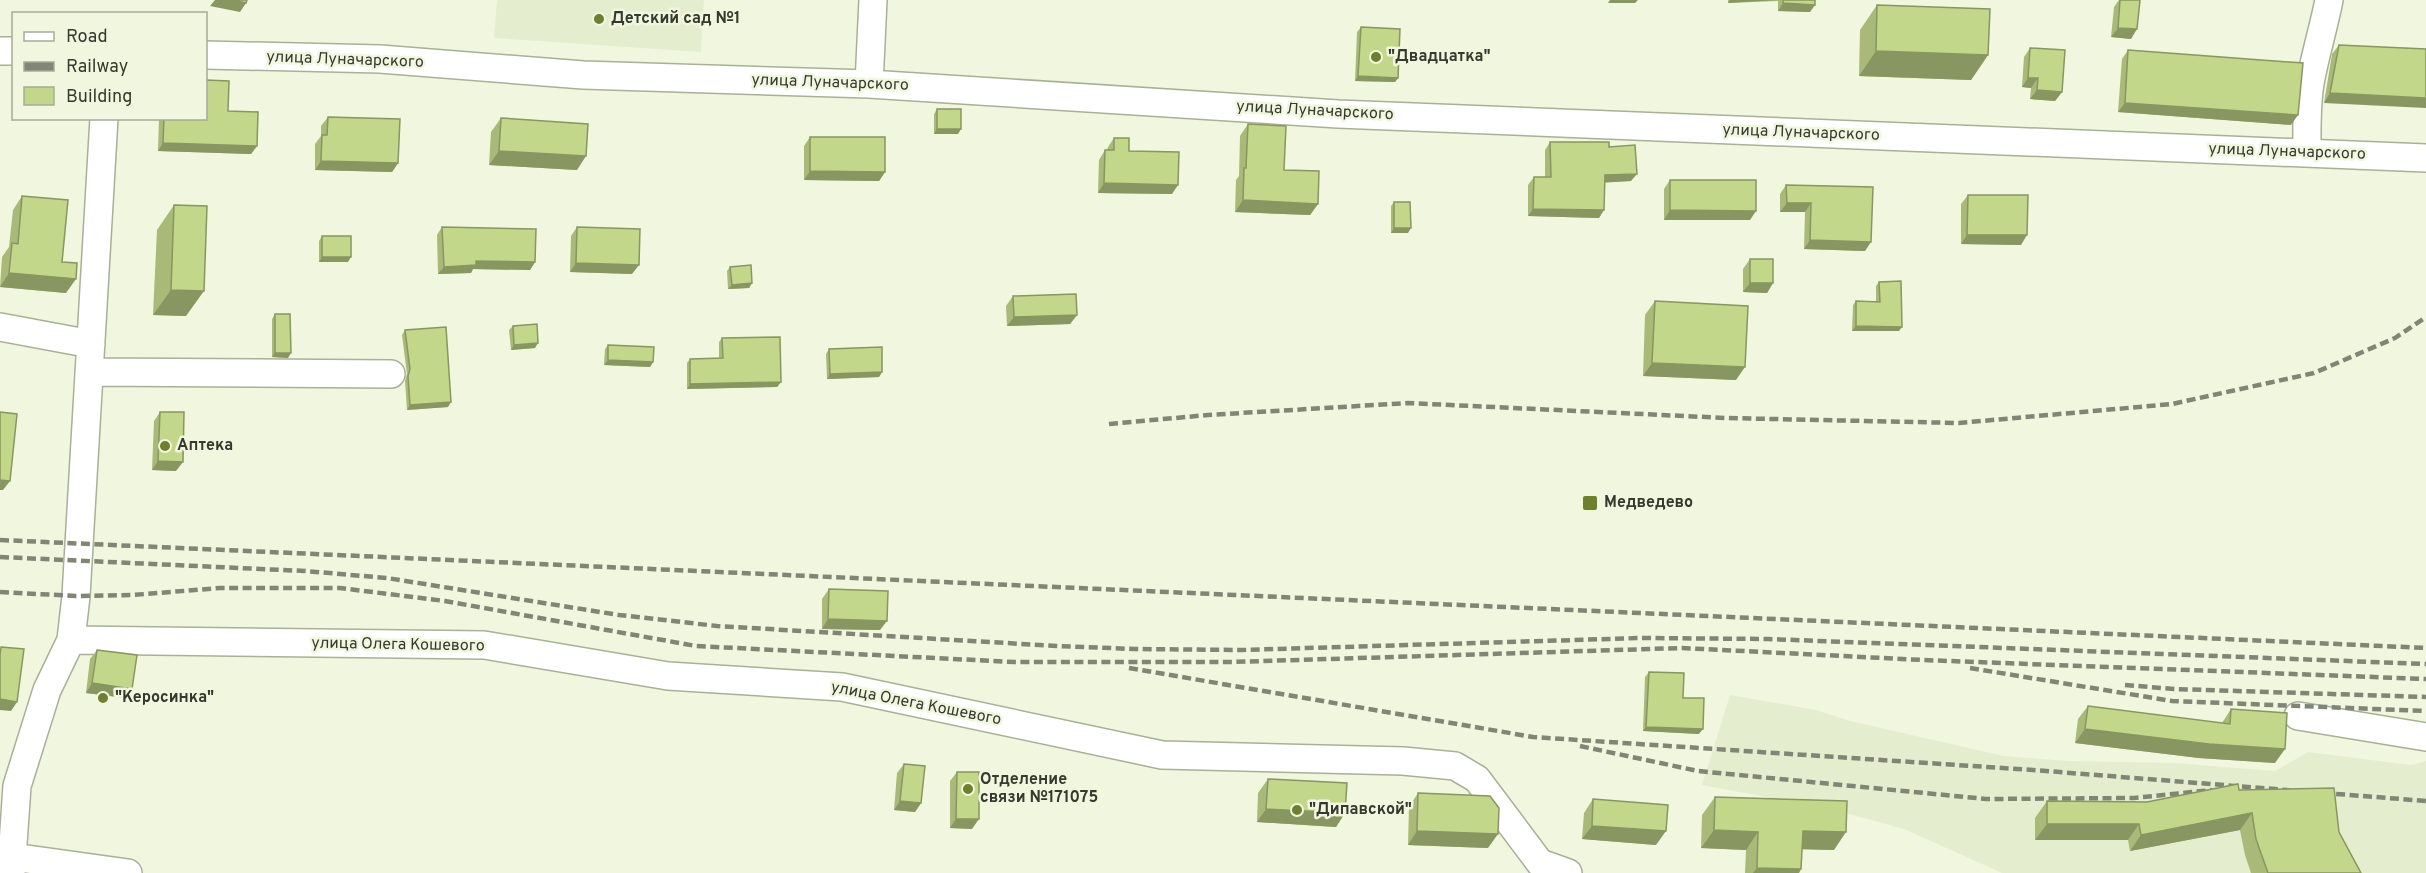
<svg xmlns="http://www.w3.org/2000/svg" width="2426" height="873" font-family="Overpass,sans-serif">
<rect width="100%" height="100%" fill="#f0f7de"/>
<!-- built -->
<path fill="#e4eece" d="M497,0H704L701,52L494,38Z
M1730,695L1816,710L1850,721L2004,756L2069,761L2175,763L2275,771L2308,752L2411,765L2426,761V873H2002L1904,829L1834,810L1702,785Z"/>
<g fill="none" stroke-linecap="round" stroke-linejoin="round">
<!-- minor casing -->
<g stroke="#a9b098" stroke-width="30">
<path id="minor" d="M0,51H14
M206,55L380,59L583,75L869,84L1338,114L2426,158
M869,84L873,0
M2307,153C2307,128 2306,102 2311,78C2316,52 2324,26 2329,0
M0,327L91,344
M89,372L391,374
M71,640L484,645L668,676L842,687L1162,755L1403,761L1455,766L1477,779L1540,863L1568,873
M2298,716L2426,737
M13,857L128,873
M11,873L17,786L47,690L71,640L76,596L104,118"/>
</g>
<!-- minor -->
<use href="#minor" stroke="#fff" stroke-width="27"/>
<!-- rail -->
<path stroke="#808575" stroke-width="4.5" stroke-dasharray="9 4.5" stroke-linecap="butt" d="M1109,424L1208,415L1408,403L1726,418L1959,423L2172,404L2314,373L2395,338L2426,317
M0,540L2426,648
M0,557L305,571L387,578L619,615L717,626L1057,646L1134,649L1242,650L1641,638L1768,639L2426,664
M0,592L76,596L133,595L220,588H340L445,601L696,646L1014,662H1232L1682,648L1923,660L2426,679
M1129,668L1533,737L2033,770L2426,801
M1970,668L2172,701L2426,711
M2125,685L2174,689L2426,697
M1580,746L1698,771L1986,799L2134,798L2212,790"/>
</g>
<!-- wall -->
<path fill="#a8b978" d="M1728,0H1815L1810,12L1778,11V1L1728,3Z
M2119,0H2140L2131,39L2111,37L2114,7Z
M1877,5L1988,55L1971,80L1859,76L1860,30Z
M1361,27L1398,78L1395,82L1355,81L1357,32Z
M2339,45L2426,49L2324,103L2332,54Z
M2030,48L2062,92L2055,101L2030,99L2031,88L2022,87L2024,57Z
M2128,50L2291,125L2118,112L2122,59Z
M937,109L958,134H934V114Z
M228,111L257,146L251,154L158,151L159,118H206Z
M328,117L398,163L392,172L315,170V144L321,136V126Z
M501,118L577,170L489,165L491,132Z
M1248,124L1284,170L1318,204L1310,215L1235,212L1236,180L1239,176L1240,136Z
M810,137L885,172L879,181L804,180V146Z
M1114,138L1129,151L1172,194L1098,193L1099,160L1105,150H1107L1108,147Z
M1550,142L1609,147L1631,181L1605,182L1599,218L1528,216V185L1534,177H1545V150Z
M1670,180L1750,220H1664V189Z
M1786,185L1873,187L1865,251L1804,249L1805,212H1780V194Z
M1968,195L2021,245L1961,244V204Z
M22,196L62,262L66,293L0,287L2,257L9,247L13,210Z
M1394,202L1408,233H1391V206Z
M174,205L186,316L153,315L157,230Z
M442,227L535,262L530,270L473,269L471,273L438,274L437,235Z
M577,227L632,274L570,272L571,236Z
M322,236L348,262H319V241Z
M1750,259L1773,283L1767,293L1743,292V269Z
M730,267L752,283L749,288L728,289L727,271Z
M1879,282L1899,331H1852L1853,305L1856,301H1876V286Z
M1013,296L1077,315L1070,324L1007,326L1006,306Z
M1655,301L1736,380L1643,376L1645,315Z
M275,314L288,358L272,357V319Z
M513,326L535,348L511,350L509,330Z
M405,330L448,407L407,410L405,381L407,374L402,335Z
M722,338L781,382L777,387L687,389V363L690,359L719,358V342Z
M608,345L653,362L650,367L604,365L605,349Z
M829,349L882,372L879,377L827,379L826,354Z
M160,412L176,471L152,470L154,421Z
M829,589L880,630L822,629V599Z
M97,650L132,689L126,698L86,693L90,659Z
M1649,672L1683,698L1699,734L1643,731L1645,677Z
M2088,706L2222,723L2231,709L2275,763L2199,758L2075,743L2078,719Z
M904,764L921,803L915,812L894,810L897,773Z
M957,772L972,829L950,828V781Z
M1268,779L1345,813L1336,827L1257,822L1258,793Z
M2239,790L2339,832L2361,873H2251L2245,855L2240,830L2130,851L2128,840H2035V818L2047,801L2147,802Z
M1418,793L1488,848L1408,845L1409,807Z
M1715,797L1834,850L1802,849L1799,873H1745L1746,850L1701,848L1702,815Z
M1593,799L1656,845L1582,839L1584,813Z"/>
<!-- shaded-wall -->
<path fill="#889661" d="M215,0H233L246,3L240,12L210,6Z
M1610,0H1638L1635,3H1608Z
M1730,0H1778L1728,3Z
M1783,3L1815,5L1810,12L1778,11Z
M2118,28L2137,29L2131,39L2111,37Z
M1876,51L1988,55L1971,80L1859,76Z
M1358,76L1398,78L1395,82L1355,81Z
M2028,78H2038L2031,88L2022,87Z
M2037,90L2062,92L2055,101L2030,99Z
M2330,93L2426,98V108L2324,103Z
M2125,103L2298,115L2291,125L2118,112Z
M937,129H961L958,134H934Z
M163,143L257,146L251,154L158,151Z
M499,151L586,156L577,170L489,165Z
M321,161L398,163L392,172L315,170Z
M810,171L885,172L879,181L804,180Z
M1637,174L1631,181L1599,183L1605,175Z
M1104,183L1178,185L1172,194L1098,193Z
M1243,200L1318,204L1310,215L1235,212Z
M1787,203H1811L1805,212H1780Z
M1533,209L1604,210L1599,218L1528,216Z
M1670,210L1756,211L1750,220H1664Z
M1394,228H1411L1408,233H1391Z
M1967,235H2027L2021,245L1961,244Z
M1810,240L1871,242L1865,251L1804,249Z
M322,257H351L348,262H319Z
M476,261L535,262L530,270L473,269L471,273L438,274L444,267Z
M576,263L639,265L632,274L570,272Z
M9,273L76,279L66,293L0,287Z
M752,283L749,288L728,289L732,285Z
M1750,283H1773L1767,293L1743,292Z
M171,290L204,291L186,316L153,315Z
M1077,315L1070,324L1007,326L1014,317Z
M1856,326L1902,327L1899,331H1852Z
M538,343L535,348L511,350L514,345Z
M275,353H291L288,358L272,357Z
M608,360L653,362L650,367L604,365Z
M1652,363L1745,367L1736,380L1643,376Z
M882,372L879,377L827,379L830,374Z
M781,382L777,387L687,389L690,384Z
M451,402L448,407L407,410L410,405Z
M158,461L183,462L176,471L152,470Z
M0,480L10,481L3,490H0Z
M828,619L887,621L880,630L822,629Z
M92,683L132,689L126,698L86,693Z
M0,699L17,702L11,711L0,710Z
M1646,727L1703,729L1699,734L1643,731Z
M2085,729L2285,749L2275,763L2199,758L2075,743Z
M900,801L921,803L915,812L894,810Z
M1266,809L1345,813L1336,827L1257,822Z
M2252,813L2240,830L2130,851L2141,835Z
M956,819H979L972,829L950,828Z
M2047,824H2139L2128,840H2035Z
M1592,826L1666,831L1656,845L1582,839Z
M1714,830L1758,832L1746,850L1701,848Z
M1417,831L1498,834L1488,848L1408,845Z
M1803,831L1846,832L1834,850L1790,849Z
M1757,868L1801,869L1799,873H1753Z"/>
<!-- building -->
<path fill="#c3d78b" stroke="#889661" stroke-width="1.5" d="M233,0H247L246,3Z
M1783,0H1815V5L1783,3Z
M2120,0H2140L2137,29L2118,28Z
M1877,5L1990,9L1988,55L1876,51Z
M1361,27L1400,29L1398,78L1358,76Z
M2339,45L2426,49V98L2330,93Z
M2030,48L2065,50L2062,92L2037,90L2038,78H2028Z
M2128,50L2303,63L2298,115L2125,103Z
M206,80L229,81L228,111L258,112L257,146L163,143L164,118H206Z
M937,109H961V129H937Z
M328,117L400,119L398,163L321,161L322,135H327Z
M501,118L588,124L586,156L499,151Z
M1248,124L1286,126L1284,170L1319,171L1318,204L1243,200L1244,168H1246Z
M810,137H885V172L810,171Z
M1114,138H1129V151L1179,152L1178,185L1104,183L1105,150H1114Z
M1550,142H1609V147L1635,145L1637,174L1605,175L1604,210L1533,209L1534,177H1551Z
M1670,180H1756V211L1670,210Z
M1786,185L1873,187L1871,242L1810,240L1811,203H1787Z
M1968,195H2028L2027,235H1967Z
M22,196L68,200L62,262L77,263L76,279L9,273L12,243L18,244Z
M1394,202H1410L1411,228H1394Z
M174,205L207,206L204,291L171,290Z
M442,227L536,229L535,262L476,261V265L444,267Z
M577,227L640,229L639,265L576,263Z
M322,236H351V257H322Z
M1750,259H1773V283H1750Z
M751,265L752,283L732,285L730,267Z
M1901,281L1902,327L1856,326V301L1880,302L1879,282Z
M1076,294L1077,315L1014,317L1013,296Z
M1655,301L1748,306L1745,367L1652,363Z
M275,314H290L291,353H275Z
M537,324L538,343L514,345L513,326Z
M446,327L451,402L410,405L408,376L410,369L405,330Z
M780,337L781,382L690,384V359L723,358L722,338Z
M608,345L654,347L653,362L608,360Z
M882,347V372L830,374L829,349Z
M0,412L17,414L10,481L0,480Z
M160,412H184L183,462L158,461Z
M829,589L888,591L887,621L828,619Z
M1,647L24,649L17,702L0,699V655Z
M97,650L137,655L132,689L92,683Z
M1649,672L1684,673L1683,698H1704L1703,729L1646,727Z
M2088,706L2230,724L2231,709L2287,713L2285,749L2209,744L2085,729Z
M904,764L925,766L921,803L900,801Z
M957,772H979V819H956Z
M1268,779L1347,783L1345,813L1266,809Z
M2238,784L2239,790L2334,788L2339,832L2361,873H2268L2256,839L2252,813L2141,835L2139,824H2047V801L2147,802Z
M1418,793L1490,796L1499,808L1498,834L1417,831Z
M1715,797L1847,801L1846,832L1803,831L1801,869L1757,868L1758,832L1714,830Z
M1593,799L1668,805L1666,831L1592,826Z"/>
<!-- markers -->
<g fill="#6e7f2f" stroke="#f0f7de" stroke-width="2">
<circle cx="599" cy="19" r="6"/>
<circle cx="1376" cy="57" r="6"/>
<circle cx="165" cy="446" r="6"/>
<rect x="1582" y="495" width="16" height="16" rx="3"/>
<circle cx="103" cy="698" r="6"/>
<circle cx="968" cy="789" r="6"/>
<circle cx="1297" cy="810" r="6"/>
</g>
<g text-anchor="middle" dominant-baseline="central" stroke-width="5" stroke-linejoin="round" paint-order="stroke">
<!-- poi labels -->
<g font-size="16" font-weight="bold" fill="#36392f" stroke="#f0f7de" text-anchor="start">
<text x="611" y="19">Детский сад №1</text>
<text x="1388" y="57">"Двадцатка"</text>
<text x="177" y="446">Аптека</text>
<text x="1604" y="503">Медведево</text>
<text x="115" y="698">"Керосинка"</text>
<text x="980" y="780">Отделение<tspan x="980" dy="18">связи №171075</tspan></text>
<text x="1309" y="810">"Дипавской"</text>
</g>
<!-- street labels -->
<g font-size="16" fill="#36392f" stroke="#f0f7de">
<text transform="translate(345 60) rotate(2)">улица Луначарского</text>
<text transform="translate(830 83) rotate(2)">улица Луначарского</text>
<text transform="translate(1315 111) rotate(3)">улица Луначарского</text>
<text transform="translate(1801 133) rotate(2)">улица Луначарского</text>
<text transform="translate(2287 152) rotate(2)">улица Луначарского</text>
<text transform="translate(398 645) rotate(1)">улица Олега Кошевого</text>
<text transform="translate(916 704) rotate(11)">улица Олега Кошевого</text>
</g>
</g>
<!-- legend -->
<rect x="12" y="12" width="195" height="108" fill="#f0f7de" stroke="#a6ab98" stroke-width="1.5"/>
<rect x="24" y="32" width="30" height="9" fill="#ffffff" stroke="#a6ab98" stroke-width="1.5"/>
<text x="66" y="42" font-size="18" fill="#36392f">Road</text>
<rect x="24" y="62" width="30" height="9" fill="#808575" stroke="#a6ab98" stroke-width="1.5"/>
<text x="66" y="72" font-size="18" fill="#36392f">Railway</text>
<rect x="24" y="87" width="30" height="18" fill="#c3d78b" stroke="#a6ab98" stroke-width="1.5"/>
<text x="66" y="102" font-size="18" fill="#36392f">Building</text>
</svg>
